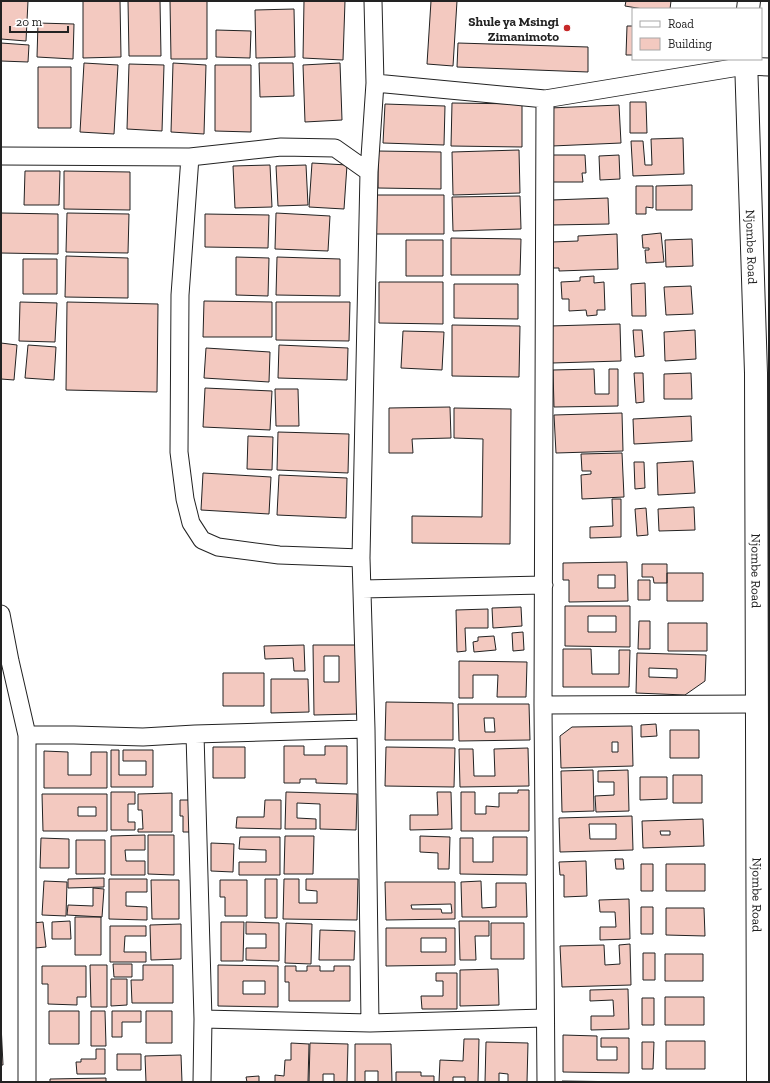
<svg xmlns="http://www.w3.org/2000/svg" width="770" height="1083" font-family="'Zilla Slab',serif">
<rect width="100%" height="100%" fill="#fff"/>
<!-- building -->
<path fill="#f3c9c0" stroke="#222" fill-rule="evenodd" d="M1,1H28L26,41L1,39Z
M83,1H120L121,57L83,58Z
M128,1H160L161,56H129Z
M170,1H207V59H171Z
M304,1H345L343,60L303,58Z
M431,1H457L453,66L427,64Z
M626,1H671L670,9H643L625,6Z
M294,9L295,57L256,58L255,10Z
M38,23L74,24L73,59L37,57Z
M627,26H633V55H626Z
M216,30L251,31L250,58L216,57Z
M1,43L29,45L28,62L1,61Z
M458,43L588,47V72L457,67Z
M84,63L118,65L114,134L80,132Z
M173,63L206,65L204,134L171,132Z
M259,63H293L294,96L260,97Z
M340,63L342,120L305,122L303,65Z
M129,64L164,65L162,131L127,129Z
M215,65H251V132L215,131Z
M38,67H71V128H38Z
M630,102H646L647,133H630Z
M452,103L522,104V147L451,146Z
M385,104L445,106L444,145L383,143Z
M619,105L621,143L552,146L550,108Z
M683,138L684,174L633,176L631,141H643L645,165H652L651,139Z
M519,150L520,193L453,195L452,152Z
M378,151L441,152V189L378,188Z
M551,155H585L586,173H582L583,182H551Z
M619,155L620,179L600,180L599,156Z
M312,163L347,165L344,209L309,207Z
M270,165L272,207L235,208L233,166Z
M306,165L308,205L278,206L276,166Z
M25,171H60L59,205H24Z
M64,171L130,172V210L64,209Z
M692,185V210H656V186Z
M636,186H653V208L646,207V214H636Z
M376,195H444V234H376Z
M520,196L521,229L453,231L452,197Z
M608,198L609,224L552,225V200Z
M1,213L58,214V254L1,253Z
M67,213L129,214L128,253L66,252Z
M276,213L330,216L328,251L275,249Z
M205,214L269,215L268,248L205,247Z
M661,233L664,262L646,263L645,250H649V248H643L642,235Z
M617,234L618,269L559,271V268H553L552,242L578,241V236Z
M451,238L521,239L520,275H451Z
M692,239L693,266L666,267L665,240Z
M406,240H443V276H406Z
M66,256L128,258V298L65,297Z
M236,257L269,258L268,296L236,295Z
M277,257L340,259V296L276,295Z
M23,259H57V294H23Z
M594,276V283L604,282L605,310H597V315L587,316L586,310L569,311V299H562L561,282L580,281V277Z
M379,282H443V324L379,323Z
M645,283L646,316H632L631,284Z
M454,284H518V319L454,318Z
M691,286L693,314L666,315L664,287Z
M204,301L272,302V337H203Z
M20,302L57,303L55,342L19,341Z
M67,302L158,304L157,392L66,390Z
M276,302H350L349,341L276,340Z
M620,324L621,361L552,363L550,326Z
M452,325L520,326L519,377L452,376Z
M633,330H642L644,356L635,357Z
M695,330L696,359L665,361L664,332Z
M403,331L444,332L442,370L401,368Z
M1,343L17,345L14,380L1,379Z
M28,345L56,347L54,380L25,378Z
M279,345L348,348L347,380L278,378Z
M206,348L270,352L269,382L204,378Z
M594,369L595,394H609V369H618V406L554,407L553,370Z
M634,373H643L644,402L636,403Z
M691,373L692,399H664V374Z
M205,388L272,391L270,430L203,427Z
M275,389H298L299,426H276Z
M450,407L451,438L412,439L413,453H389V408Z
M454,408L511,409L510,544L412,543V516L482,517L483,439L454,438Z
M622,413L623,451L556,453L554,415Z
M691,416L692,441L634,444L633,419Z
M278,432L349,434L348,473L277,470Z
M248,436L273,437L272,470L247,469Z
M622,453L624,497L582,499L581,475L591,474V471H582L581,454Z
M693,461L695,493L658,495L657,463Z
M634,462H644L645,488L635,489Z
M203,473L271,477L269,514L201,510Z
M279,475L347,478L346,518L277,515Z
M612,499H621V537L590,538V527L613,526Z
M694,507L695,530L659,531L658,509Z
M646,508L648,535L637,536L635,509Z
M627,562L628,601L569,602V580H563V563ZM598,575H615V588H598Z
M642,564H667V583H654L653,577H642Z
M667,573H703V601H667Z
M638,580H650V600H638Z
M565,606H630V647L565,646ZM588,616H616V632H588Z
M521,607L522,626L493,628L492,608Z
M488,609V628H465L466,651L457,652L456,610Z
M639,621H650V649H638Z
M668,623H707V651H668Z
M523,632L524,650L513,651L512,633Z
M494,636L496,650L474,652L473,642L478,641V637Z
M304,645L305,671H294L293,658L265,659L264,646Z
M313,645H356L357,714L314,715ZM324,656H339V682H324Z
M563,649H591L592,674H619V650H630L629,687H563Z
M637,653L706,655L705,681L685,695L636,693ZM649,668L677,669V678L649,677Z
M459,661L527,662L526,697H497L498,675H473V698H459Z
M223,673H264V706H223Z
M271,679H308L309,712L271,713Z
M386,702L453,703V740H385Z
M458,704H529L530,740L459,741ZM484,718H494L495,732H485Z
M656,724L657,736L641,737V725Z
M632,726L633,766L561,768L560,736L572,727ZM612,742H618V752H612Z
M670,730H699V758H670Z
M284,746H304V755H325V746H347V784L316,783V779H300V783H284Z
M213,747H245V778H213Z
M386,747L455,748L454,787L385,786Z
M528,748L529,786L460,787L459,749H473L474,776H495L494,749Z
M111,750H119V775H146V761H123V750H153V787H111Z
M44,751L68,752V775H91V752H107V788H44Z
M593,770L594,811L562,812L561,771Z
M628,770L629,811L596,812L595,796L614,795V782H598V771Z
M673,775H702V803H673Z
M640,777H667V799L640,800Z
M518,790H529V831H461V792H475V814H486V806L499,807V793H518Z
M111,792H135V804H128V822H135V830H111Z
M286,792L357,794L356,830L320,829V804L297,803V818L316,819V829H285Z
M437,792H451L452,829L410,830V815H438Z
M172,793V832H138V829H143L142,810H138V794Z
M42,794H107V831H43ZM78,807H96V816H78Z
M180,800H191V832H183V816H180Z
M265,800H281V829L236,828L237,817H264Z
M632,816L633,850L560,852L559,818ZM589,824H616V839H590Z
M703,819L704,846L643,848L642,821ZM660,831H670V835H661Z
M145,835V850H125L126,861H145V875H111V836Z
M148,835H174V875L148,874Z
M285,836H314L313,874H284Z
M420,836L450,837L449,869H438V853L420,852Z
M240,837H280V875H239V862H266V850L239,849Z
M493,837H527V875L460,874V838H473V862H493Z
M41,838L69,839V868H40Z
M76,840H105V874H76Z
M211,843L234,844L233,872L211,871Z
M615,859H623L624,869H616Z
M586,861L587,896L564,897V875H560L559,862Z
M641,864H653V891H641Z
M666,864H705V891H666Z
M104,878V887L68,888V879Z
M109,879H147V892H126V906L147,907V920L109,919Z
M265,879H277V918H265Z
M284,879H299V903H317V891L306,890V879H358L357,920L283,919Z
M151,880H179V919H152Z
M220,880H247V916H225V897H220Z
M44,881L67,882L66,916L42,915Z
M481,881L482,908L496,907V883H526L527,917H462L461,882Z
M385,882H455V919L386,920ZM451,904L452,913H442L441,909H412L411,905Z
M93,888L104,889L102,917L67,915L68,905L93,906Z
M629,899L630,939L600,940V927H616L615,912H600L599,900Z
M641,907H653V934H641Z
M666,908H704L705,936L666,935Z
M75,917H101V955H75Z
M70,921L71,939H52V922Z
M459,921H489V936H475L476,960H460Z
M43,922L46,947L35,948L32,923Z
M221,922H244L243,961H221Z
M246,922L279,923V961L246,960V948H266V934H246Z
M286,923L312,924L311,964L285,963Z
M491,923H524V959H491Z
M181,924V959L151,960L150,925Z
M110,926H146V936H125L124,952H146V962H110Z
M386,928H455V965L386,966ZM421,938H446V952H421Z
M320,930L355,931L354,960H319Z
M630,944L631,985L562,987L560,946L604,945L605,965L620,964L619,945Z
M643,953H655V980H643Z
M665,954H703V981H665Z
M113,964H132V977H114Z
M90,965H107V1007H91Z
M143,965H173V1003H132L131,980H143Z
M218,965L278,966V1007L218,1006ZM243,981H265V994H243Z
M42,966H86V997H77V1005L48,1004V984H42Z
M285,966H296V971H307V966H320V971H334V966H350V1001H289V982H285Z
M498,969L499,1005L460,1006V970Z
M436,973H457V1009H422L421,996H443V981H436Z
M111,979H127V1005L111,1006Z
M628,989L629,1029L591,1030V1016H614L613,1000L590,1001V990Z
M665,997H704V1025H665Z
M642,998H654V1025H642Z
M49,1011H79V1044H49Z
M91,1011H105L106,1046H91Z
M112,1011H141V1022H122V1037H112Z
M146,1011H172V1043H146Z
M1,1024L3,1065H1Z
M563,1035L597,1036V1060H617V1047H601V1038H629V1073L563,1072Z
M464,1039H479L478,1082H465V1077H453V1082H439L440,1060L463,1061Z
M666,1041H705V1069H666Z
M486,1042L528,1043L527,1082H508V1074L499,1073V1082H485Z
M642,1042H654L653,1069H642Z
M291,1043L309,1044L308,1082H275V1075L284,1076L285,1060H291Z
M310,1043L348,1044L347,1082H334V1074H323V1082H309Z
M355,1044H391L392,1082H378V1071H365V1082H355Z
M96,1049H105V1074H77L76,1062H81V1059H96Z
M117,1054H141V1070H117Z
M181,1055L182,1082H146L145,1056Z
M396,1072H421V1076H434V1082H396Z
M259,1076V1082H247L246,1077Z
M106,1078V1082H50V1079Z
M562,1081L634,1082H562Z"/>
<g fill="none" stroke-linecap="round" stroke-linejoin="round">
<!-- minor casing -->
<g stroke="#222" stroke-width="19">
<path id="minor" d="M375,83L545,99L745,66L769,67
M545,99L543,705L546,1082
M1,156L190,157L281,147L335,148L369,172
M190,157L180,295L179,452L185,499L191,523L202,540L218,547L279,555L361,558
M362,589L544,585
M1,614L10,661L27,735V1082
M543,705L757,704
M195,734L203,1019L202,1082
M27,735H74L143,737L195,734L366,729
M203,1019L370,1023L545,1018
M370,1023L366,729L361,558L369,172L375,83L373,1"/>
</g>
<!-- trunk casing -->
<g stroke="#222" stroke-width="24">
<g id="trunk">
<path d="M748,9L749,1"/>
<path id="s1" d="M746,59L756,373L758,1082"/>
</g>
</g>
<!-- minor -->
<use href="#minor" stroke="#fff" stroke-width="17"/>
<!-- trunk -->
<use href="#trunk" stroke="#fff" stroke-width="22"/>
</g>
<!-- markers -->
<circle fill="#c62828" stroke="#fff" stroke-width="1.5" cx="567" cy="28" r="4"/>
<g text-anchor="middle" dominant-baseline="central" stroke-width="3" stroke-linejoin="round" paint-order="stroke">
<!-- poi labels -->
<g font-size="13" font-weight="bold" fill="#222" stroke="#fff" text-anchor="end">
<text x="559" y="21">Shule ya Msingi<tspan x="559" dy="15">Zimanimoto</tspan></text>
</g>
<!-- street labels -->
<g font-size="13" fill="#222" stroke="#fff">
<text stroke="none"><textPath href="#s1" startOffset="188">Njombe Road</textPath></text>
<text stroke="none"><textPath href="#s1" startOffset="512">Njombe Road</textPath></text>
<text stroke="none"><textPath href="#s1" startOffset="836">Njombe Road</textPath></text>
</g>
</g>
<!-- border -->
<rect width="770" height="1083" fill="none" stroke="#222222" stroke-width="4"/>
<!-- legend -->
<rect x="632" y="8" width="130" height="52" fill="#ffffff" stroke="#a7a7a7"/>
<rect x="640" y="21" width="20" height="6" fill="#ffffff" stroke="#a7a7a7"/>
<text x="668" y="28" font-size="12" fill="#222222">Road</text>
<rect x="640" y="38" width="20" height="12" fill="#f3c9c0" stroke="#a7a7a7"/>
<text x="668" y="48" font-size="12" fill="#222222">Building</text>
<!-- scale -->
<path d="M10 26v6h58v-6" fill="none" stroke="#222222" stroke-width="2"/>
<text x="16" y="26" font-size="12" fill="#222222" stroke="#ffffff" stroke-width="3" paint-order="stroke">20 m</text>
</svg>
